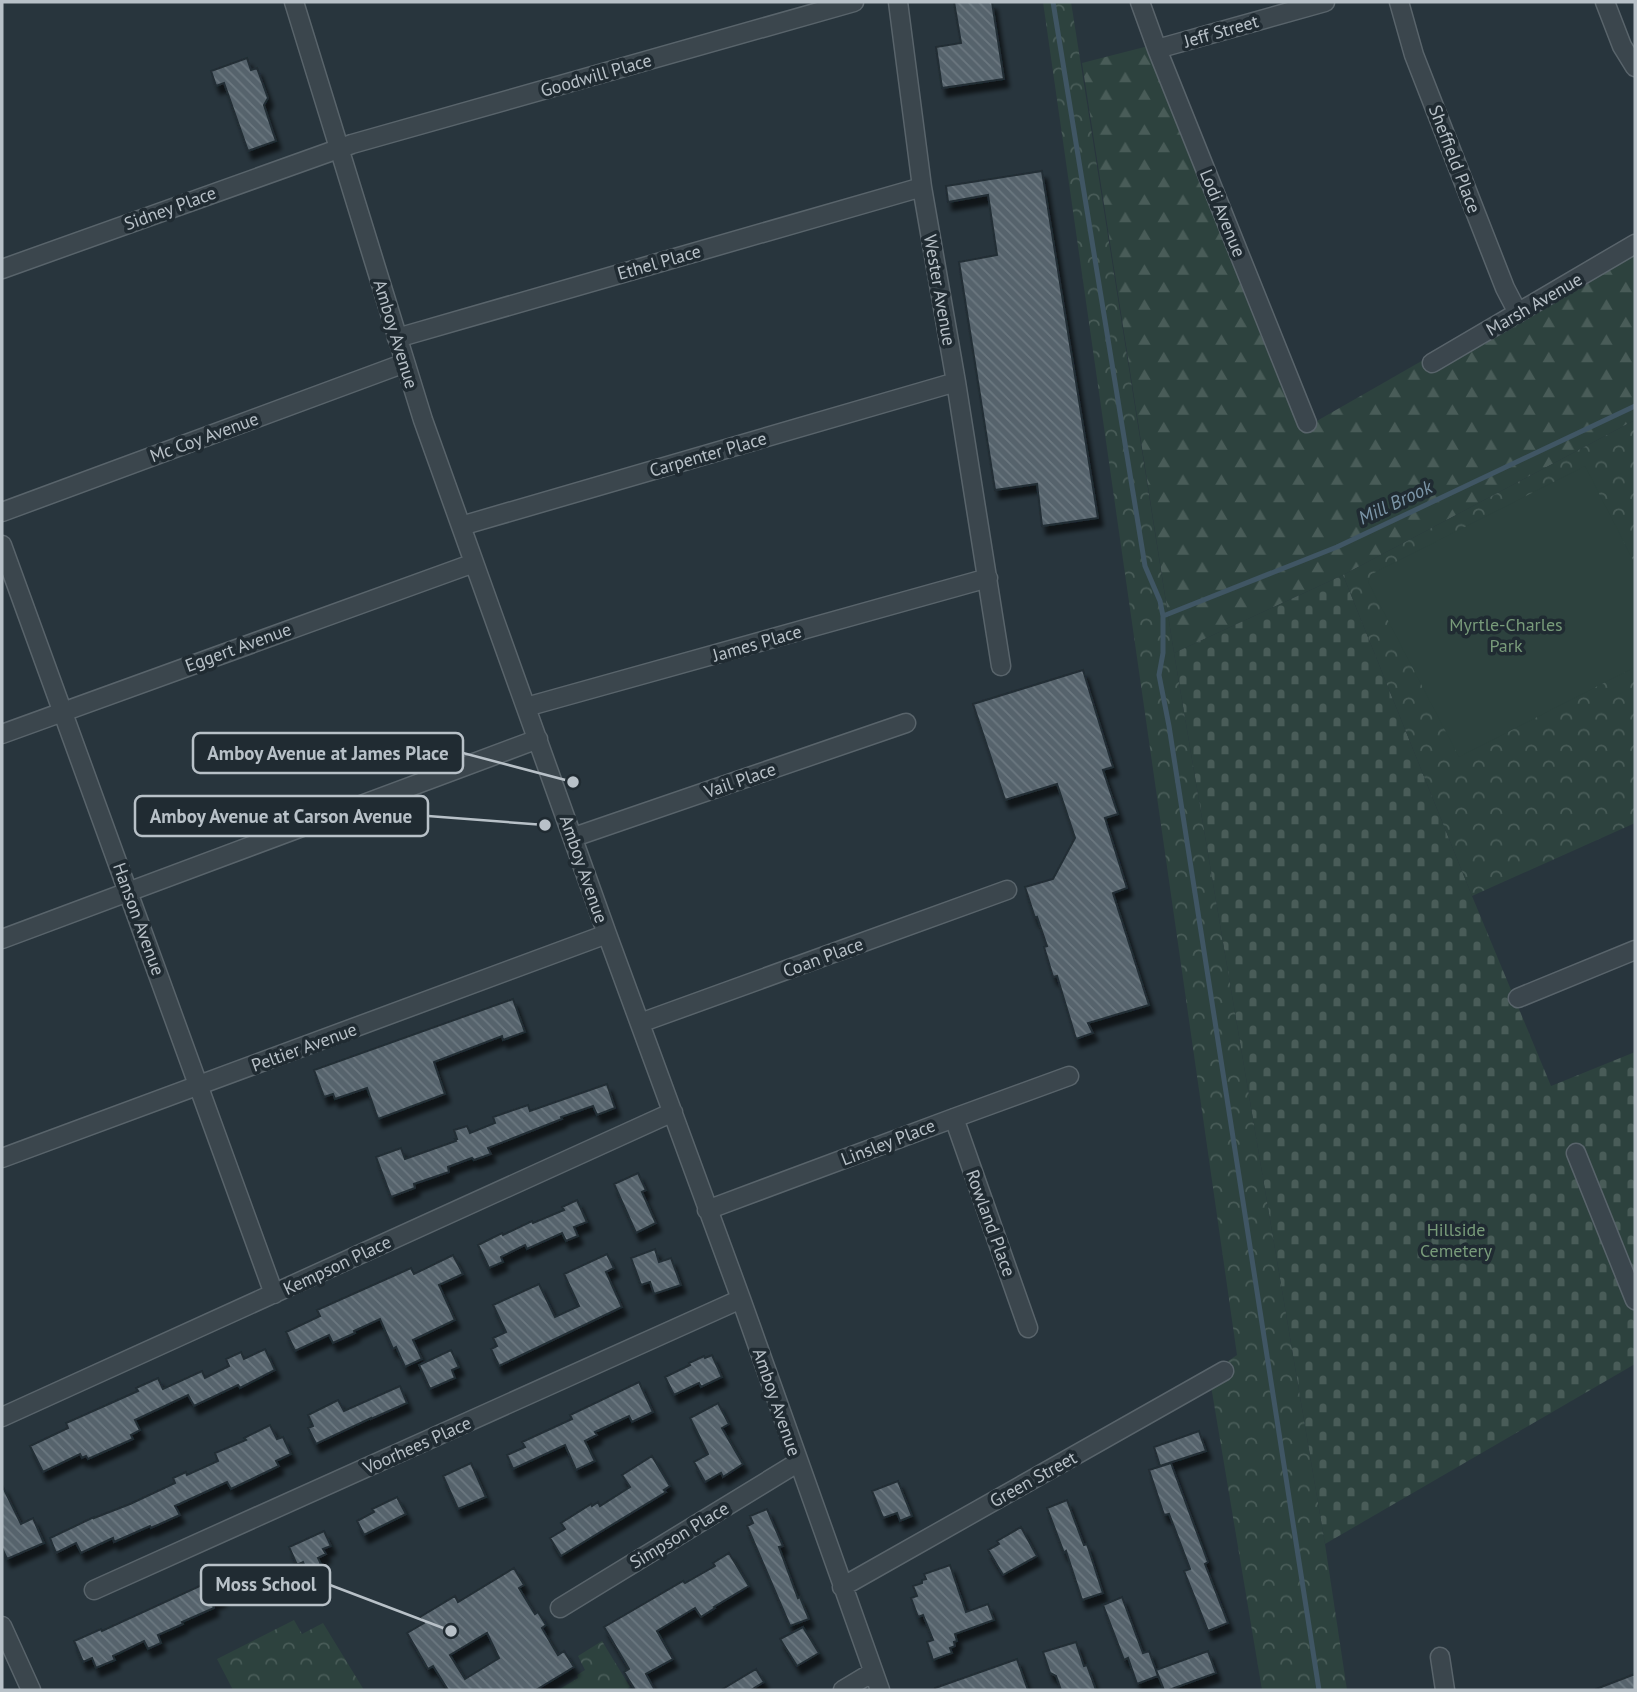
<svg xmlns="http://www.w3.org/2000/svg" width="1637" height="1692" font-family="'PT Sans',sans-serif">
<defs>
<pattern id="forest-firs" width="22" height="20" patternUnits="userSpaceOnUse" patternTransform="scale(1.75)"><rect width="22" height="20" fill="#2d423e"/><path d="M5 1l3.5 6h-7zM16 11l3.5 6h-7z" fill="#495c58"/></pattern>
<pattern id="cemetery-stones" width="16" height="16" patternUnits="userSpaceOnUse" patternTransform="scale(1.75)"><rect width="16" height="16" fill="#2d423e"/><path d="M2 7V4a2 2 0 0 1 4 0v3zM10 15v-3a2 2 0 0 1 4 0v3z" fill="#495c58"/></pattern>
<pattern id="park-crowns" width="20" height="18" patternUnits="userSpaceOnUse" patternTransform="scale(1.75)"><rect width="20" height="18" fill="#2d423e"/><path d="M2 6a3 3 0 1 1 6 0M12 15a3 3 0 1 1 6 0" fill="none" stroke="#495c58"/></pattern>
<pattern id="building-back-hatch" width="6" height="6" patternUnits="userSpaceOnUse" patternTransform="scale(1.75)"><rect width="6" height="6" fill="#56636c"/><path d="M-1 5l2 2M0 0l6 6M5-1l2 2" fill="none" stroke="#6c7880"/></pattern>
<filter id="shadow"><feDropShadow dx="4.5" dy="8" stdDeviation="2" flood-color="#0009"/></filter>
</defs>
<rect width="100%" height="100%" fill="#28353d"/>
<!-- forest -->
<path fill="url(#forest-firs)" d="M1164,42L1315,422L1635,239V420L1343,575L1174,653L1082,63Z"/>
<!-- cemetery -->
<path fill="url(#cemetery-stones)" d="M1343,575L1472,896L1551,1086L1635,1052V1364L1325,1544L1174,653Z"/>
<!-- park -->
<path fill="url(#park-crowns)" d="M1043,2H1071L1174,653L1325,1544L1347,1690H1262L1209,1374L1237,1355Z
M1635,420V823L1472,896L1343,575Z
M294,1620L302,1634L323,1623L364,1690H233L217,1659Z
M602,1641L630,1687L625,1690H558L578,1678L577,1675L585,1670L578,1656Z"/>
<!-- garden -->
<path fill="#2d423e" d="M1585,466L1635,564V667L1459,757L1368,582L1372,574Z"/>
<g fill="none" stroke-linecap="round" stroke-linejoin="round">
<!-- stream -->
<path stroke="#405664" stroke-width="5" d="M1053,2L1145,566L1160,601L1163,616V653L1159,675L1169,726L1319,1690
M1163,616L1337,547L1635,406"/>
</g>
<!-- building -->
<path fill="url(#building-back-hatch)" stroke="#222d34" stroke-width="2" fill-rule="evenodd" filter="url(#shadow)" d="M954,2H992L1004,79L942,88L936,47L961,43Z
M247,58L251,70L257,68L268,98L264,105L276,141L248,151L224,83L216,86L211,71Z
M1042,171L1098,518L1042,526L1037,484L995,490L959,262L997,255L988,195L948,202L946,186Z
M1083,670L1113,767L1103,770L1118,814L1105,818L1127,888L1113,893L1149,1005L1088,1023L1093,1033L1076,1039L1057,976L1053,977L1044,947L1047,946L1037,917L1035,918L1025,887L1053,879L1075,838L1057,784L1005,800L973,704Z
M513,999L525,1032L503,1040L502,1036L434,1062L445,1094L378,1119L367,1088L335,1099L333,1094L324,1097L314,1070Z
M607,1084L615,1108L597,1115L593,1106L561,1117L562,1119L488,1148L491,1154L474,1160L472,1158L448,1167L449,1172L414,1184L415,1188L391,1197L376,1157L401,1148L405,1159L456,1141L455,1139H457L454,1130L467,1126L470,1133L495,1123L493,1117L528,1105L530,1111Z
M638,1173L646,1190L642,1192L656,1223L636,1233L614,1184Z
M577,1200L587,1222L574,1227L578,1236L566,1241L562,1233L527,1249L525,1245L501,1257L503,1262L489,1268L478,1245L502,1233L503,1235L532,1221L533,1223L564,1210L562,1207Z
M655,1249L659,1262L671,1258L681,1285L654,1294L650,1282L641,1285L631,1258Z
M607,1254L614,1268L606,1272L622,1307L499,1366L491,1349L497,1346L493,1338L506,1332L493,1305L539,1284L555,1317L579,1306L564,1274Z
M453,1255L463,1274L439,1285L455,1320L413,1340L422,1359L405,1367L396,1347L393,1349L380,1319L354,1331L355,1333L333,1343L329,1335L295,1351L286,1332L320,1316L317,1310L411,1268L414,1274Z
M265,1349L275,1370L240,1388L238,1385L194,1406L188,1395L135,1420L140,1430L131,1435L133,1439L88,1459L86,1456L82,1458L80,1454L43,1472L30,1446L68,1428L66,1423L138,1391L136,1388L158,1378L163,1389L202,1371L205,1378L229,1366L226,1359L241,1352L244,1359Z
M451,1350L459,1367L452,1370L455,1378L430,1389L419,1365Z
M712,1355L722,1377L701,1387L699,1383L674,1395L665,1377L690,1365L689,1363L704,1356L705,1358Z
M639,1382L653,1412L632,1422L629,1416L595,1432L597,1435L585,1441L595,1461L576,1470L565,1445L513,1469L507,1455L525,1447L522,1442L572,1419L570,1415Z
M400,1386L407,1403L371,1419V1418L316,1444L308,1428L313,1426L308,1415L338,1400L344,1411Z
M718,1403L729,1424L722,1428L743,1464L723,1477L721,1473L705,1482L694,1462L708,1454L690,1418Z
M270,1425L277,1439L283,1437L291,1454L276,1461L279,1466L231,1489L227,1482L175,1506L180,1515L151,1528L150,1526L114,1542L113,1538L81,1553L76,1543L56,1553L50,1538L94,1517V1518L130,1504L175,1483L173,1478L186,1472L187,1475L218,1461L215,1453L246,1440L244,1438Z
M1199,1431L1206,1451L1160,1466L1154,1447Z
M652,1456L670,1486L664,1490L666,1492L561,1556L550,1538L565,1529L561,1523L591,1504L592,1506L598,1502L600,1506L630,1487L622,1475Z
M471,1463L486,1497L458,1509L443,1476Z
M1171,1463L1208,1562L1205,1564L1228,1623L1208,1631L1184,1571L1190,1569L1169,1514L1164,1515L1149,1470Z
M898,1481L912,1516L900,1521L897,1513L883,1518L872,1491Z
M2,1485L21,1524L33,1518L44,1543L7,1559L2,1548Z
M397,1497L406,1514L364,1535L357,1521L374,1512L372,1509Z
M1067,1500L1084,1545L1087,1544L1103,1593L1082,1600L1066,1551L1064,1553L1047,1508Z
M767,1509L783,1546L779,1547L798,1598L800,1597L809,1619L790,1626L747,1526L753,1523L750,1516Z
M1021,1527L1037,1556L1003,1575L988,1550L999,1544L997,1541Z
M324,1531L331,1546L323,1549L326,1554L318,1558L321,1564L307,1571L303,1562L297,1565L289,1547Z
M729,1553L749,1586L714,1607L715,1608L701,1617L695,1608L657,1631L673,1659L646,1674L655,1690H635L624,1672L629,1669L604,1627L683,1581L685,1583L715,1566L713,1563Z
M950,1565L966,1612L988,1604L994,1620L955,1634L957,1641L954,1642L955,1646L950,1648L952,1653L933,1660L927,1642L933,1640L923,1615L918,1617L911,1598L917,1596L913,1586L922,1583V1580L926,1579L924,1574Z
M514,1568L524,1585L519,1588L535,1614L538,1612L546,1625L542,1628L558,1655L564,1651L574,1667L536,1690H447H448L433,1666L428,1669L407,1633L424,1623L420,1617L455,1596L458,1602ZM487,1633L499,1658L465,1679L450,1655Z
M216,1583L222,1598L212,1602L214,1608L182,1622L183,1624L158,1635L161,1643L148,1649L144,1641L113,1656L115,1660L96,1668L92,1658L83,1662L74,1641L101,1629L102,1631L204,1584L206,1588Z
M1122,1597L1143,1653L1149,1651L1158,1676L1137,1684L1128,1658L1124,1660L1103,1605Z
M803,1627L819,1653L797,1666L780,1639Z
M1076,1642L1084,1666L1087,1665L1096,1690H1061L1056,1676L1050,1673L1043,1652Z
M1208,1651L1216,1673L1169,1690H1164L1156,1670Z
M1017,1659L1028,1690H935V1688Z
M756,1669L764,1682L751,1690H721Z
M1635,1674V1690H1596V1689Z"/>
<g fill="none" stroke-linecap="round" stroke-linejoin="round">
<!-- minor casing -->
<g stroke="#59646b" stroke-width="21">
<path id="minor" d="M294,2L423,420L607,934L741,1299L880,1690
M898,2L922,187L956,382L1001,666
M1140,2L1157,49L1307,423
M1399,2L1414,55L1505,288L1518,313
M1605,2L1622,46L1635,67
M1157,49L1325,2
M2,269L352,144L854,2
M397,338L922,187
M1432,363L1635,244
M2,512L405,363
M461,526L956,382
M2,545L274,1294
M526,707L988,578
M2,734L474,563
M574,837L906,723
M2,939L538,739
M1518,998L1635,950
M640,1023L1007,890
M954,1118L1028,1328
M1576,1153L1635,1300
M2,1158L607,934
M707,1210L954,1118L1069,1076
M2,1417L673,1112
M842,1587L1224,1371
M94,1590L741,1299
M560,1608L797,1463
M2,1626L31,1690
M1440,1657L1445,1690
M843,1690L873,1672"/>
</g>
<!-- minor -->
<use href="#minor" stroke="#3b464d" stroke-width="18"/>
</g>
<g text-anchor="middle" dominant-baseline="central" stroke-width="7" stroke-linejoin="round" paint-order="stroke">
<!-- street labels -->
<g font-size="18" fill="#b8c1c8" stroke="#202b32">
<text transform="translate(1221 31) rotate(-16)">Jeff Street</text>
<text transform="translate(596 75) rotate(-16)">Goodwill Place</text>
<text transform="translate(1455 159) rotate(69)">Sheffield Place</text>
<text transform="translate(170 208) rotate(-20)">Sidney Place</text>
<text transform="translate(1223 213) rotate(68)">Lodi Avenue</text>
<text transform="translate(659 262) rotate(-16)">Ethel Place</text>
<text transform="translate(940 290) rotate(80)">Wester Avenue</text>
<text transform="translate(1534 304) rotate(-30)">Marsh Avenue</text>
<text transform="translate(396 334) rotate(73)">Amboy Avenue</text>
<text transform="translate(204 437) rotate(-20)">Mc Coy Avenue</text>
<text transform="translate(708 454) rotate(-16)">Carpenter Place</text>
<text transform="translate(757 643) rotate(-16)">James Place</text>
<text transform="translate(238 647) rotate(-20)">Eggert Avenue</text>
<text transform="translate(740 780) rotate(-19)">Vail Place</text>
<text transform="translate(584 869) rotate(71)">Amboy Avenue</text>
<text transform="translate(139 919) rotate(70)">Hanson Avenue</text>
<text transform="translate(823 957) rotate(-20)">Coan Place</text>
<text transform="translate(304 1047) rotate(-20)">Peltier Avenue</text>
<text transform="translate(888 1142) rotate(-21)">Linsley Place</text>
<text transform="translate(991 1223) rotate(70)">Rowland Place</text>
<text transform="translate(337 1265) rotate(-25)">Kempson Place</text>
<text transform="translate(777 1402) rotate(71)">Amboy Avenue</text>
<text transform="translate(417 1445) rotate(-24)">Voorhees Place</text>
<text transform="translate(1033 1479) rotate(-29)">Green Street</text>
<text transform="translate(679 1535) rotate(-31)">Simpson Place</text>
</g>
<!-- park labels -->
<g font-size="18" fill="#789b7a" stroke="#202b32">
<text x="1506" y="624">Myrtle-Charles<tspan x="1506" dy="21">Park</tspan></text>
<text x="1456" y="1229">Hillside<tspan x="1456" dy="21">Cemetery</tspan></text>
</g>
<!-- water labels -->
<g font-size="19" font-style="italic" fill="#7c96a8" stroke="#202b32">
<text transform="translate(1395 502) rotate(-25)">Mill Brook</text>
</g>
</g>
<!-- callouts -->
<path fill="none" stroke="#b8c1c8" stroke-width="2.5" d="M573 782L463 753M545 825L428 816M451 1631L330 1585"/>
<g fill="#b8c1c8" stroke="#202b32" stroke-width="2.5">
<circle cx="573" cy="782" r="7"/>
<circle cx="545" cy="825" r="7"/>
<circle cx="451" cy="1631" r="7"/>
</g>
<g fill="#202b32" stroke="#b8c1c8" stroke-width="2.5">
<rect x="193" y="733" width="270" height="40" rx="7"/>
<rect x="135" y="796" width="293" height="40" rx="7"/>
<rect x="201" y="1565" width="129" height="40" rx="7"/>
</g>
<g font-size="19" text-anchor="middle" font-weight="bold" fill="#b8c1c8">
<text x="328" y="760">Amboy Avenue at James Place</text>
<text x="281" y="823">Amboy Avenue at Carson Avenue</text>
<text x="266" y="1591">Moss School</text>
</g>
<!-- border -->
<rect width="1637" height="1692" fill="none" stroke="#b8c1c8" stroke-width="7"/>
</svg>
